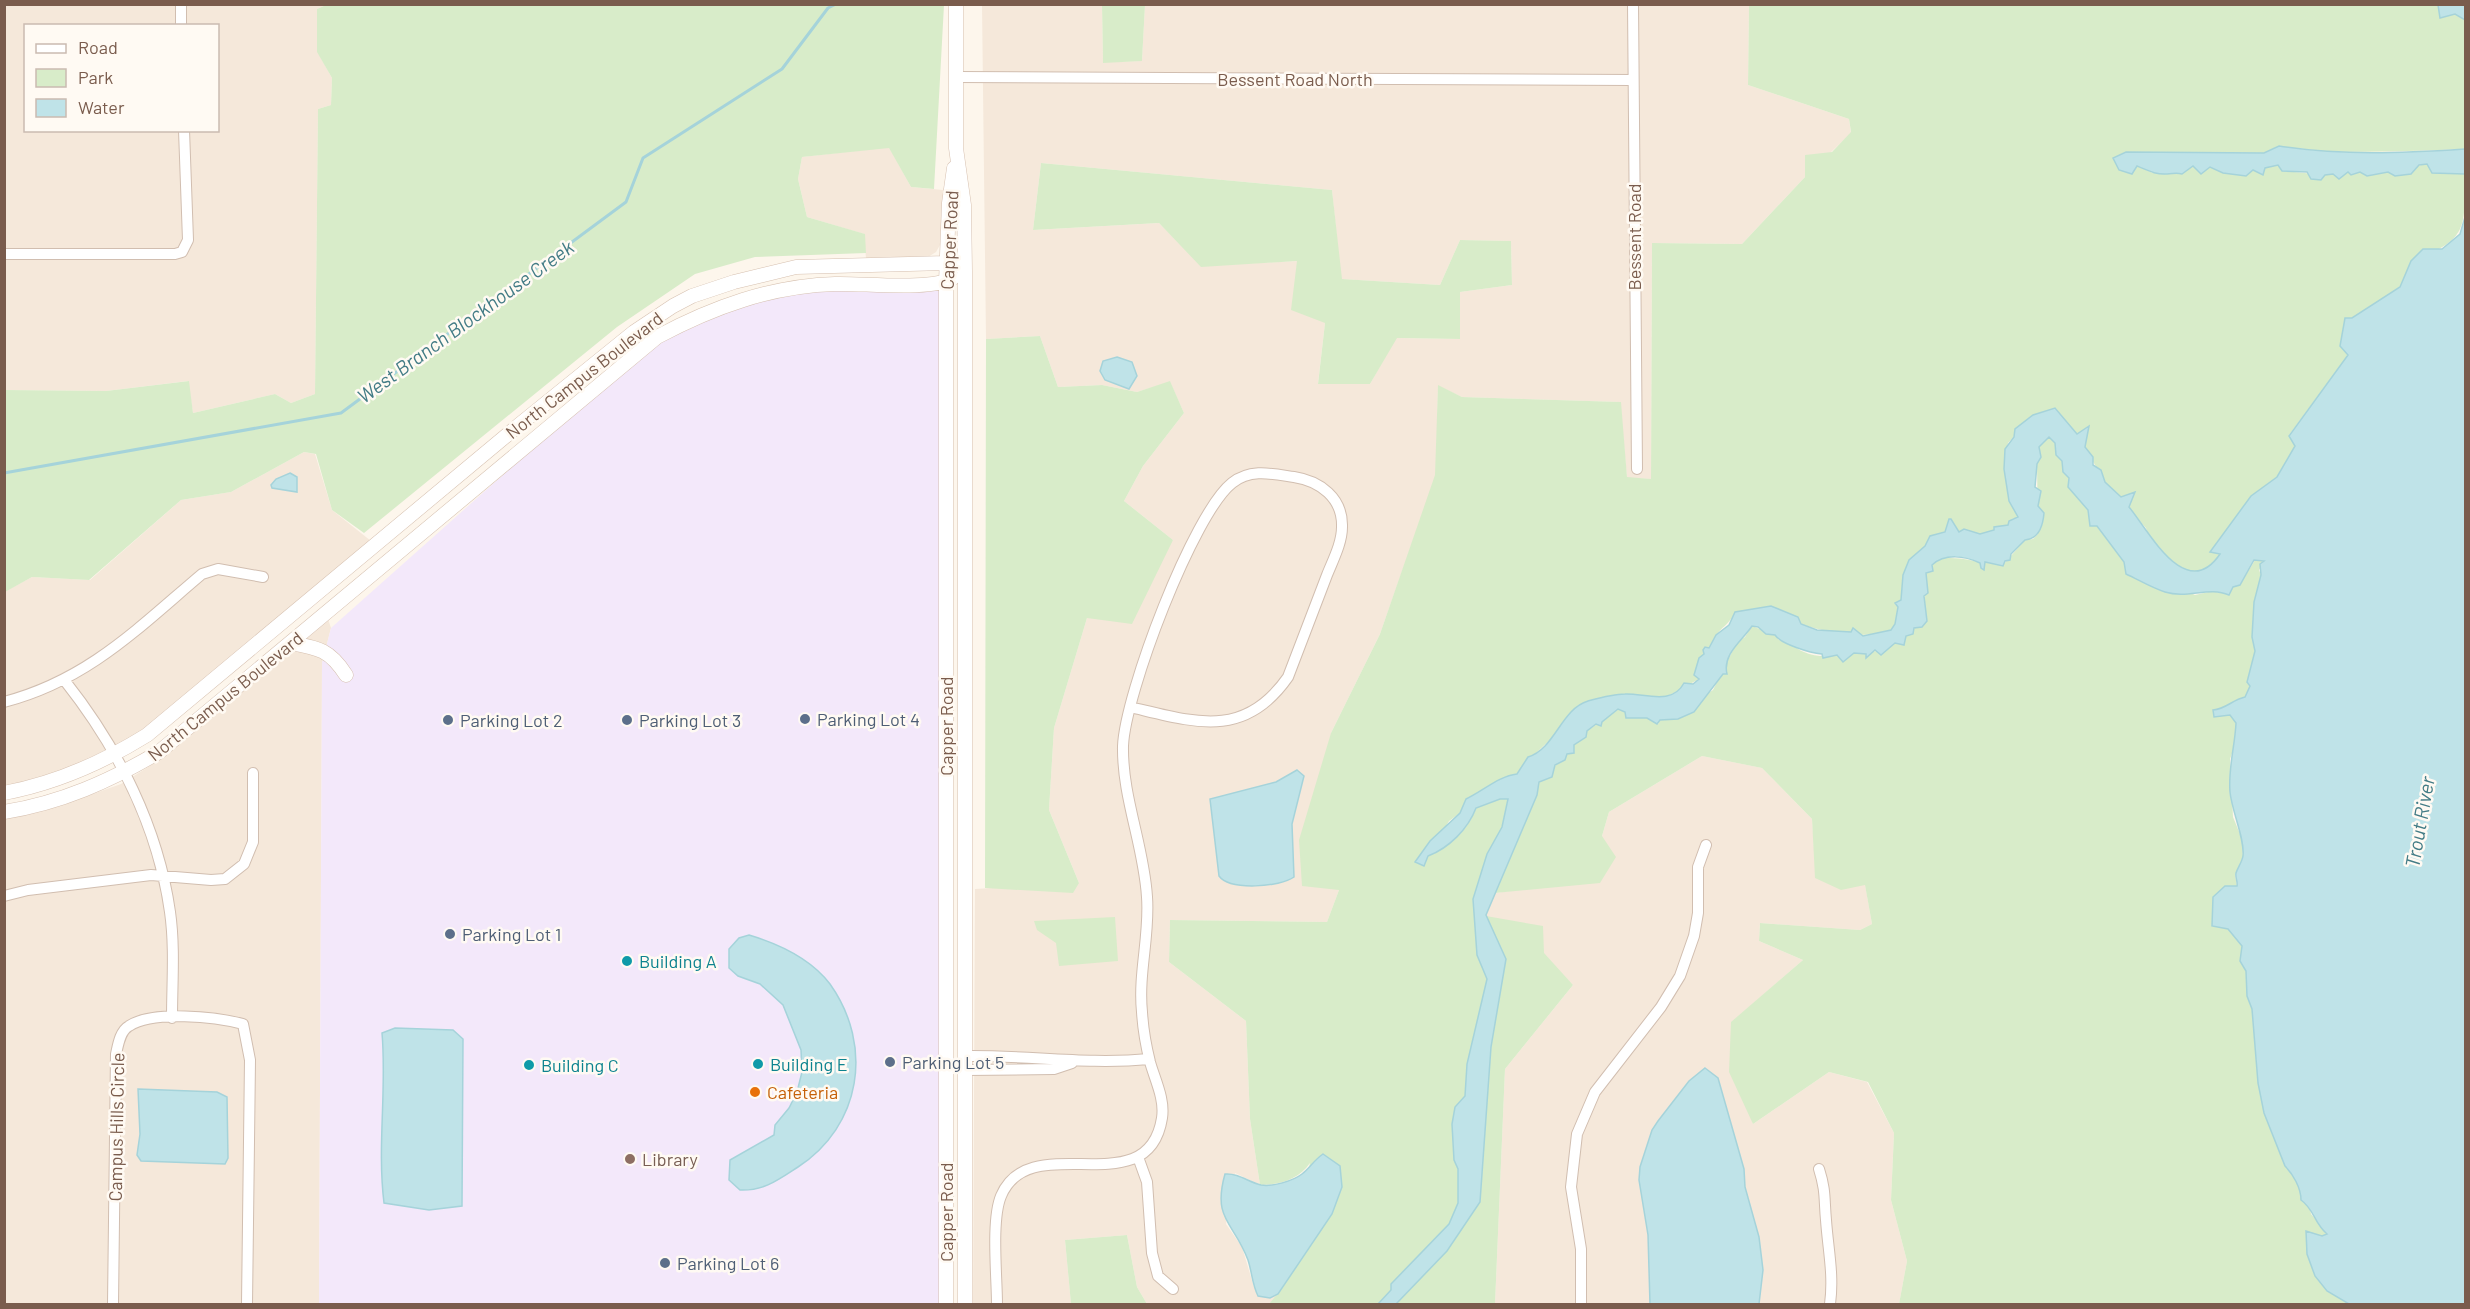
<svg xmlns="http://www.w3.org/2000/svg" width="2470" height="1309" font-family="Barlow,sans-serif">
<rect width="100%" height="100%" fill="#fdf6ec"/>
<!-- residential -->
<path fill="#f5e8da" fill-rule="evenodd" d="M5,5H326L317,9V51L332,78L331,105L318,109L315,394L291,403L275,394L193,413L188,381L106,391L5,390ZM26,26H218V130H26Z
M982,5H1102L1103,62L1142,61L1145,5H1749L1748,85L1849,119L1851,133L1805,177L1742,244L1652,243L1651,479L1627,478L1620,402L1462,397L1438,386L1436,475L1380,634L1331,733L1339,890L1327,922L1170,920L1169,962L1246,1021L1250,1119L1260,1185L1235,1173L1226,1224L1242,1247L1254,1287L1270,1298L1278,1294L1269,1304H1147L1137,1287L1127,1235L1065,1240L1071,1304H973L975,889L1079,883L1049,810L1054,728L1087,618L1173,540L1124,501L1143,466L1184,413L1170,382L1137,392L1102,385L1058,387L1040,336L986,339ZM1041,163L1332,190L1341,279L1440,285L1460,240L1511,241L1512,285L1460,292L1459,339L1396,338L1370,384L1318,383L1325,323L1298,261L1201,266L1159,223L1033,230Z
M889,147L911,187L943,190L940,245L936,252L928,257L866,258L864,234L807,217L798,179L802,157Z
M304,452L315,454L332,510L371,541L163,715L127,740L86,762L49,775L5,786L4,592L32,577L90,580L181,500L231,492Z
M328,619L331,628L322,663L319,1304H5V818L50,809L121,784L161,759Z
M1702,756L1762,768L1812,819L1816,878L1865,884L1872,924L1860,930L1760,923L1759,941L1803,960L1732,1022L1753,1124L1829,1072L1867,1082L1894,1133L1891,1200L1907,1261L1899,1304H1495L1505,1069L1573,985L1486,916L1495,893L1540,887L1602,836L1609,812Z"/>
<!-- education -->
<path fill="#f3e8fa" d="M803,288L944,291L945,1304H319L322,663L331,628L657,338L712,314Z"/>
<!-- green -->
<path fill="#d8ecc9" d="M2438,4L2440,18L2455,14L2465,20V149C2421,151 2377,152 2332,152C2309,151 2286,143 2265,153L2126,152L2137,166L2153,173L2175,172L2193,166L2210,167L2223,173L2278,165L2282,171L2325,175L2348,172L2352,175L2360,172L2367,176L2427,164L2432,173L2465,174C2465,231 2467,240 2411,261L2400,287L2352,318L2348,355L2289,435L2295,446L2277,477L2251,496L2210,552L2220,554C2199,583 2183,572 2162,551C2155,543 2148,538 2146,528L2105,482L2077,434L2055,408L2033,415L2008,443L2004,469L2009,501L2018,517L2012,519L2009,525L1994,527V530L1980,535L1964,529L1959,532L1951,519L1949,520L1945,532L1930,536L1925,546L1909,560L1903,575L1901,601L1895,603L1898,607L1895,624L1891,630C1864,640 1828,633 1801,624L1798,617C1776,612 1757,609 1735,612C1729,625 1721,627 1715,637C1707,650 1701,662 1695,675L1699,679L1668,696L1645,697L1626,694L1567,717L1554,736L1535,754L1528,757L1517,774C1499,776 1483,791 1466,799L1460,813L1449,821L1428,856C1449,848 1469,829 1476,808L1500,799H1508L1502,827L1487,854L1477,955L1487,979L1467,1064L1465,1096L1455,1107L1452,1124L1454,1160L1458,1169V1203L1449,1224L1391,1284V1290L1378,1304H1269L1278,1293L1310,1163C1299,1179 1280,1185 1260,1185L1250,1119L1246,1021L1169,962L1170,920L1327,922L1339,890L1302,886L1299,840L1331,733L1380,634L1435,475L1438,385L1462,397L1621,402L1627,477L1651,479L1652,243L1742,244L1805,177V155L1832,152L1851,132L1849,119L1748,85L1749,5Z
M326,5H944L934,189L911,187L889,148L802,157L798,179L807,217L865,234L866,253L755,257L695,274L617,327L364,533L332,510L316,454L304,452L231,492L181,500L89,580L32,577L5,592V390L106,391L189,381L193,413L275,394L291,403L315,394L318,109L331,105L332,78L317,52V9Z
M1102,5H1145L1142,61L1103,63Z
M1041,163L1332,190L1342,279L1440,285L1460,240L1511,241L1512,285L1460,292V339L1397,338L1370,384H1318L1325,323L1291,310L1297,261L1201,267L1159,223L1033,230Z
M1040,336L1058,387L1102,385L1137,392L1170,381L1184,413L1143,466L1124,501L1173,540L1132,624L1087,618L1054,728L1049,810L1079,883L1073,893L985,888L986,339Z
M2049,437L2055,443L2056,455L2062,461L2063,472L2069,478L2068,487L2088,510L2090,526H2097L2124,562L2195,595L2240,585L2255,560L2265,561L2259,570L2261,575L2254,602L2252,637L2255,651L2247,682L2250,686L2245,697C2232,700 2226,709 2214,710L2230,715L2236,722L2235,745L2230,759L2233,817L2242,839L2243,857L2235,875L2237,886L2212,926L2228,929L2242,946L2240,961L2246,971L2247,996L2252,1009L2258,1083L2264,1113L2285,1166C2293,1174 2301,1188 2301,1200L2310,1206L2311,1214L2328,1234L2307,1254C2318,1283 2325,1287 2349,1304H1899L1907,1261L1891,1200L1894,1133L1868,1082L1829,1072L1753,1124L1729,1072L1731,1022L1803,960L1759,941L1760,923L1860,930L1872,924L1865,885L1841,890L1815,878L1812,819L1762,768L1702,756L1609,812L1602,836L1616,857L1600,883L1495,893L1537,795L1539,781L1568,754L1574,753V745L1586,737L1587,731L1619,709L1625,712L1627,718H1647L1658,724L1660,720L1678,719L1694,712L1705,695L1713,690L1737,642L1745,637L1752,626L1775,635L1779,640C1790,641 1794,648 1804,652C1823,661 1847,652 1866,654V657L1870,652L1884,650L1913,631L1924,613L1926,572L1939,558C1956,558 1963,558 1978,562C1987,564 1994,562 2002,566L2025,540L2033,539L2038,534L2037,464L2041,457L2039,447Z
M1486,916L1543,926L1544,953L1573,985L1505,1069L1495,1304H1396L1447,1251L1480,1202L1491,1047L1506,959Z
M1115,917L1118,961L1059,966L1056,943L1037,930L1034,921Z
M1127,1235L1137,1287L1147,1304H1071L1065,1240Z"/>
<!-- water -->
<path fill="#bfe3e8" stroke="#a5d3da" stroke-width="1.5" d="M2438,5H2465V20L2455,14L2440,18Z
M2279,146C2341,156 2404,153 2465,149V174L2432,173L2427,164L2419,165L2411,174L2395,176L2388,172L2367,176L2360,172L2351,175L2348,172L2339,179L2333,174L2325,175L2321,180L2311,179L2307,172L2282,171L2278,165L2265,168L2263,175L2253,170L2246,176L2223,173L2210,167L2201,174L2193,166L2182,174C2175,172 2173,174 2167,174C2156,175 2147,170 2137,166L2132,174L2119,170L2113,158L2126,152L2264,153Z
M2465,217V1304H2349L2327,1291L2315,1276L2307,1254L2306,1231L2322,1236L2327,1234C2314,1223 2314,1209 2301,1200C2301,1188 2293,1174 2285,1166L2264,1113L2258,1083L2252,1009L2247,996L2246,971L2240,961L2242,946L2228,929L2212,926L2213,897L2225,886H2237C2238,881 2235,878 2236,873C2238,867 2242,862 2243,856C2245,839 2232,812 2230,792C2228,768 2235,746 2236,723L2230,715L2214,717L2213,710C2226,709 2232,700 2245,697L2250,686L2247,682L2255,651L2252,637L2254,602L2261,575L2260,564L2264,561L2254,560L2240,585L2233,587L2229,595C2209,586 2188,599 2165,592C2152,588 2139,580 2126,574L2124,562L2097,526H2090L2088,510L2068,487L2069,478L2063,472L2062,461L2056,455L2055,443L2049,437L2039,447L2041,457L2037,464L2035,487L2041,491L2038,506L2044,513C2043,525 2039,539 2025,540L2011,554L2010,560L2005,561L2003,566L1985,562L1984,570L1981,568L1980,563C1965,556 1945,553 1932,565L1933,571L1926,573L1928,593L1924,596L1927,621L1922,627L1914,628L1913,634L1906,636L1904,645L1895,643L1881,655L1875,650L1866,658V654L1854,653L1843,662L1837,655L1823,658L1822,654C1810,653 1781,644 1775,635L1766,634L1758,627L1752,626C1743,640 1722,654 1727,674H1723L1694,712L1678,719L1660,720L1657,724L1647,718H1626L1625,712L1618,709L1602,722L1601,726L1596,724L1587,731L1586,737L1574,745V753L1567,754L1565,760L1555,765L1552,777L1539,782L1537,795L1486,915L1506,959L1491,1047L1480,1202L1447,1251L1396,1304H1378L1391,1290V1284L1449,1224L1458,1203V1169L1454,1160L1452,1124L1455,1107L1465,1096L1467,1064L1487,979L1477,955L1473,899L1487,854L1502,827L1508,799H1500L1476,808C1468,829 1449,848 1428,856L1424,866L1415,862L1430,841L1460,813L1466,799C1483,791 1499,776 1517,774L1528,757C1555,749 1561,709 1588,701C1599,698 1613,694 1625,694C1644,693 1672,706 1684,683L1693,684L1699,679L1694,675L1699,658L1704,654L1703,650L1705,647L1709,648L1716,635L1729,625L1735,612L1771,606L1798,617L1801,624L1817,630L1851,632L1853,628L1863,636L1891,630L1895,624L1898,607L1895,603L1901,600L1903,575L1909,560L1925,546L1930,536L1945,532L1949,519H1951L1959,532L1964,529L1980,534L1994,530V527L2008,525L2009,521L2018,517L2009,501L2004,469L2005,449L2014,437L2015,429L2033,415L2055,408L2077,434L2089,426L2085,447L2093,457V465L2101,470L2105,482L2121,497L2135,492L2129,507C2149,531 2186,604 2220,554L2210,552L2251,496L2277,477L2295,446L2289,436L2348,355L2340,346L2345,318H2352L2400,287L2411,261L2423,249H2442L2460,234Z
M1117,357L1132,362L1137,376L1129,389L1105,380L1100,371L1103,361Z
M290,473L297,477V492L272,488L271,485L276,479Z
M1297,770L1304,776L1292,824L1294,877C1280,887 1230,891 1219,876L1210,799L1276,782Z
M749,935C779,944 811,959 830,984C874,1046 861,1126 798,1167C778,1180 764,1191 740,1190L729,1180L730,1160L774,1135L775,1125L789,1108L797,1092L802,1072L801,1050L783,1005L760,984L738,976L729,968V949L739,938Z
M395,1028L453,1030L463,1039L462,1206L429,1210L384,1203C377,1146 387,1089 382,1033Z
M1705,1068L1718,1078L1744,1169L1745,1187L1759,1237L1763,1270L1759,1304H1650L1648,1235L1639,1180L1640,1167L1652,1130L1658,1121L1689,1081Z
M138,1089L217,1092L227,1097L228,1158L225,1164L141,1161L137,1155L140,1134Z
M1323,1154L1340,1166L1342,1187L1332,1214L1278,1294L1270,1298L1258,1296C1252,1284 1252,1272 1248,1260C1234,1222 1212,1220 1225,1174C1239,1173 1248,1182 1261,1185C1272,1187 1293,1181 1302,1174C1310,1168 1313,1161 1323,1154Z"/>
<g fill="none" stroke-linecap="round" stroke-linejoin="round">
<!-- stream -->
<path stroke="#a5d3da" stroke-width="3" d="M4,473L341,413L626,202L643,158L782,69L828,8L836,4"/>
<!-- street casing -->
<g stroke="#d1beb0" stroke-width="12">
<path id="street" d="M181,4V26
M1633,4L1637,469
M956,77L1633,80
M4,254H175L182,252L188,240L184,130
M65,681C118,748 158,827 170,912C175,947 172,983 172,1018
M4,702C88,680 138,628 202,574L218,569L263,577
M4,896L28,890L151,875L211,880L225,879L244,864L253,842V773
M965,1056C1028,1055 1087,1065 1149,1059
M965,1070L1054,1069L1072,1063
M1138,1157L1147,1182L1152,1253L1158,1276L1173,1289
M1819,1169C1826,1191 1824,1199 1826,1220C1828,1249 1834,1275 1830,1304
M113,1304L116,1054C118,1045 120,1031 129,1026C153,1010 216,1017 243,1024L250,1060L247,1304
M997,1304C997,1277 991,1220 1001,1196C1030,1126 1148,1207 1162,1118C1165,1099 1155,1080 1150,1062C1146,1046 1143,1029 1142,1012C1138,973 1150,935 1147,897C1144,846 1122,797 1123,746C1125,694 1193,514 1232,483C1251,468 1273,474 1294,477C1320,481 1343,498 1342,527C1342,543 1333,560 1327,575C1314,609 1301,643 1288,677C1244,740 1194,722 1130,707
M1581,1304V1249L1571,1187L1577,1134L1595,1092L1661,1007L1680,976L1694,936L1698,913V867L1706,845"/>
</g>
<!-- secondary casing -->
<g stroke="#d6c0b0" stroke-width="15">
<path id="secondary" d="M956,4V148L964,205L965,271V1304
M291,643C319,648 330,650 346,675
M4,793C57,783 102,763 147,735L519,425L634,332L673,306L692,296L734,282L796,267L946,263L954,267
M4,812C61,803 110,781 159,752L657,337C713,307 771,286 835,284C864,283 931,291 953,278
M946,1304V282L949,203L954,168"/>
</g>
<!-- street -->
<use href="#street" stroke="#fff" stroke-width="10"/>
<!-- secondary -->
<use href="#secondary" stroke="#fff" stroke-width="14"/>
</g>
<!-- markers -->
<g fill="#5c6f8a" stroke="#fffaf3" stroke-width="2">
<circle cx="805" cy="719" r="6"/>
<circle cx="448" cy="720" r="6"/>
<circle cx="627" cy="720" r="6"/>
<circle cx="450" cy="934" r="6"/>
<circle cx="890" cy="1062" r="6"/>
<circle cx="665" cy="1263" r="6"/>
</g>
<g fill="#0f9aa8" stroke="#fffaf3" stroke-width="2">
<circle cx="627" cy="961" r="6"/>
<circle cx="758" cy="1064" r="6"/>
<circle cx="529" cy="1065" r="6"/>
</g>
<circle fill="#e8710a" stroke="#fffaf3" stroke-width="2" cx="755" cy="1092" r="6"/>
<circle fill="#8d6e63" stroke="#fffaf3" stroke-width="2" cx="630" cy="1159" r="6"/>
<g text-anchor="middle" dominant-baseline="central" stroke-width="5" stroke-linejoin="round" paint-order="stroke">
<!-- street labels -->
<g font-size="18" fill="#7a5c4d" stroke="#fffaf3">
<text x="1295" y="79">Bessent Road North</text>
<text transform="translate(1634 237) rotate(-90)">Bessent Road</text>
<text transform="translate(949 240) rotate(-87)">Capper Road</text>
<text transform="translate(584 375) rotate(-38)">North Campus Boulevard</text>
<text transform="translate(225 696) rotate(-39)">North Campus Boulevard</text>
<text transform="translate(946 726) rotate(-90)">Capper Road</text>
<text transform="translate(116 1127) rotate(-89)">Campus Hills Circle</text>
<text transform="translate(946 1212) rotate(-90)">Capper Road</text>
</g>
<!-- service labels -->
<g font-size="18" fill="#4e5e75" stroke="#fffaf3" text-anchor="start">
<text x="817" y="719">Parking Lot 4</text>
<text x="460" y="720">Parking Lot 2</text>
<text x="639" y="720">Parking Lot 3</text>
<text x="462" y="934">Parking Lot 1</text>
<text x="902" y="1062">Parking Lot 5</text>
<text x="677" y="1263">Parking Lot 6</text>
</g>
<!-- culture labels -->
<g font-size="18" fill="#0d838f" stroke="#fffaf3" text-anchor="start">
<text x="639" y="961">Building A</text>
<text x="770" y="1064">Building E</text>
<text x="541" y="1065">Building C</text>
</g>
<!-- food labels -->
<g font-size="18" fill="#c56008" stroke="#fffaf3" text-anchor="start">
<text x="767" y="1092">Cafeteria</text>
</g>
<!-- education labels -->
<g font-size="18" fill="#785e54" stroke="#fffaf3" text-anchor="start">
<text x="642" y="1159">Library</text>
</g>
<!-- water labels -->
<g font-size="20" font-style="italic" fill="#437c86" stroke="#fffaf3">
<text transform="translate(465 321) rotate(-36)">West Branch Blockhouse Creek</text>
<text transform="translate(2419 822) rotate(-80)">Trout River</text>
</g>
</g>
<!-- border -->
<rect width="2470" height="1309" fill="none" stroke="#7a5c4d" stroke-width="12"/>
<!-- legend -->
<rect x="24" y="24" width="195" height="108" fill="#fffaf3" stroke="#cabbb1" stroke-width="1.5"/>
<rect x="36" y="44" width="30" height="9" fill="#ffffff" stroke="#cabbb1" stroke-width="1.5"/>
<text x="78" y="54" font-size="18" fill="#7a5c4d">Road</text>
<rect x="36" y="69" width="30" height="18" fill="#d8ecc9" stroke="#cabbb1" stroke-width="1.5"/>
<text x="78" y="84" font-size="18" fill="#7a5c4d">Park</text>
<rect x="36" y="99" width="30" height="18" fill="#bfe3e8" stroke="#cabbb1" stroke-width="1.5"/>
<text x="78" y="114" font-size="18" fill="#7a5c4d">Water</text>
</svg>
